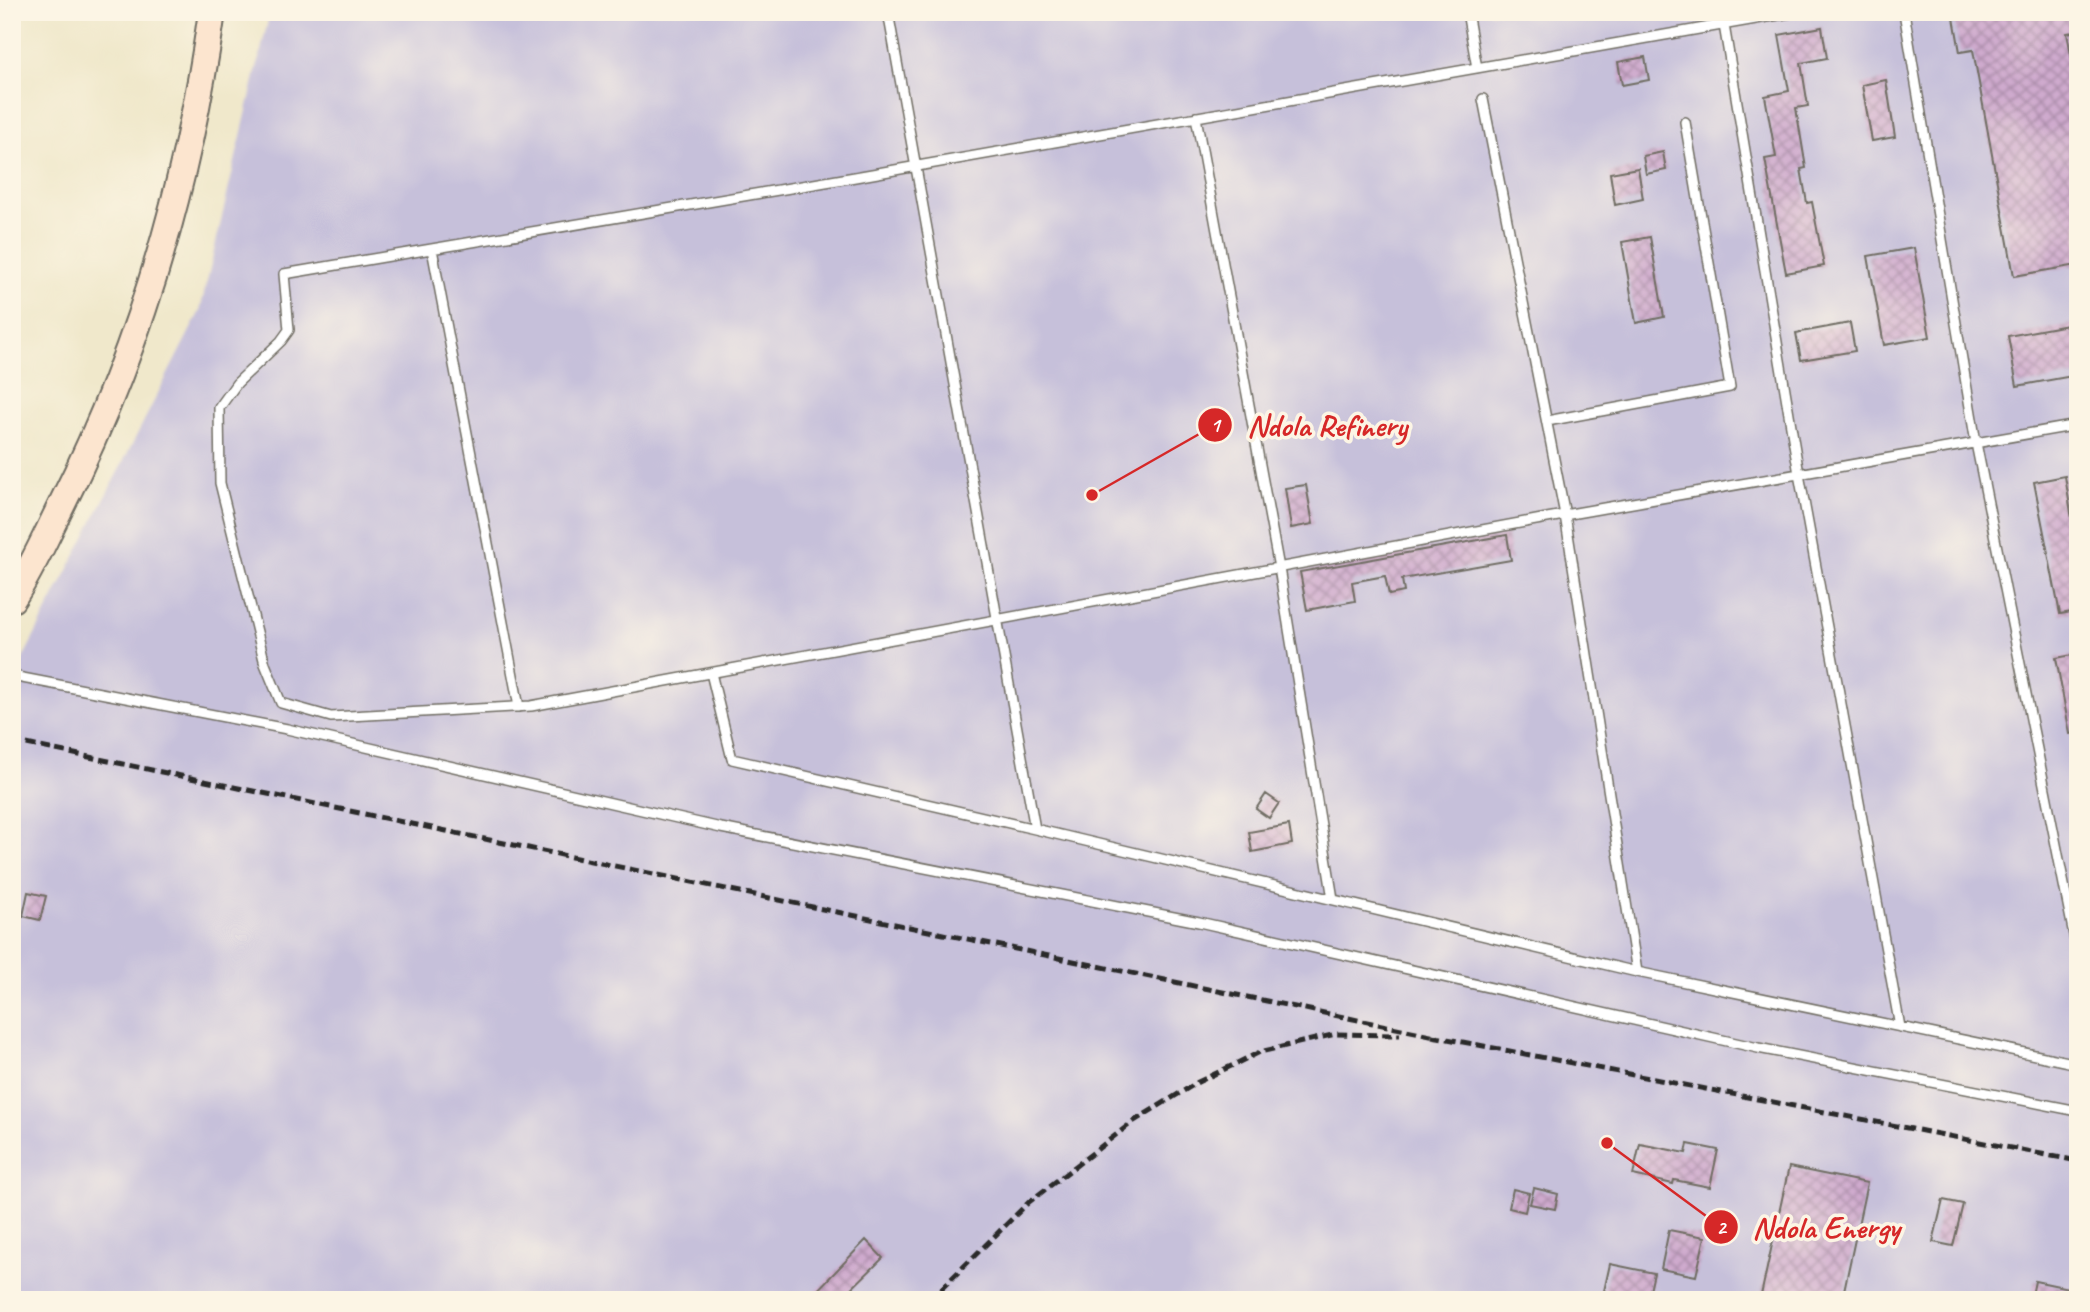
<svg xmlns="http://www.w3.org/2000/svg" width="2090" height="1312" font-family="Caveat,sans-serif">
<defs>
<pattern id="building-cross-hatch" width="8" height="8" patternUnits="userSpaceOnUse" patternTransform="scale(1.75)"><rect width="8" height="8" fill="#cfaace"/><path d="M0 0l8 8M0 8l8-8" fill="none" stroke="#a88ba7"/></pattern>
</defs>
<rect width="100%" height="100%" fill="#fcf5e5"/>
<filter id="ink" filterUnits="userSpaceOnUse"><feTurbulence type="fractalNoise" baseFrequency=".0143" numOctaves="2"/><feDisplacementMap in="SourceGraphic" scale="14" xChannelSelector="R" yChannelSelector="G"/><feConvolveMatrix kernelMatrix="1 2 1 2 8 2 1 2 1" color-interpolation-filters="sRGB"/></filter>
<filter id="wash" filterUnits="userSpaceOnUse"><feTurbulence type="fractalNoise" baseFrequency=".00686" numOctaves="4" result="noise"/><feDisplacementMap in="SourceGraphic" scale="28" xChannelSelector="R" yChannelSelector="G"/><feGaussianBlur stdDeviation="1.57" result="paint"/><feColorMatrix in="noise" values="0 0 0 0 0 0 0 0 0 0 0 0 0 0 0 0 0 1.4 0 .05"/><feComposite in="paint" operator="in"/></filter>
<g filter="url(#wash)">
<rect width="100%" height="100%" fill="#f0e8cb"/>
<!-- industrial -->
<path fill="#c6c0da" d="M270,12H2078V1300H12V680L200,311Z"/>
<g id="blocks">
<!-- building -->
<path fill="url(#building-cross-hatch)" d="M1953,12H2078V31L2067,33L2078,92V265L2014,276L1973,50L1960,52Z
M1822,27L1827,58L1801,63L1808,106L1796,108L1806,168L1801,169L1807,203L1812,202L1824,266L1786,273L1765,159L1776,157L1765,96L1789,91L1779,35Z
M1645,57L1649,80L1622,85L1618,62Z
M1886,80L1895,137L1872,141L1862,85Z
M1663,152L1666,170L1646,174L1643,156Z
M1638,168L1643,199L1615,205L1610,173Z
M1650,237L1664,317L1636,323L1622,242Z
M1914,248L1930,337L1884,345L1868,256Z
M1850,323L1855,351L1801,360L1796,333Z
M2078,323V375L2017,386L2008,336Z
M2065,476L2078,556V611L2060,614L2034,482Z
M1306,485L1313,524L1291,528L1285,488Z
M1507,535L1511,560L1402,579L1404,592L1389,595L1385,576L1352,582L1355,601L1307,610L1300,572Z
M2078,654V733L2070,734L2056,658Z
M1266,794L1279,803L1269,818L1256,809Z
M1289,825L1292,844L1252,852L1249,832Z
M28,892L46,896L40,920L23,916Z
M1640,1144L1686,1153L1688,1144L1718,1150L1710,1187L1674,1180L1673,1184L1633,1175Z
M1789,1167L1867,1183L1842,1300H1760Z
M1534,1188L1558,1194L1555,1209L1530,1204Z
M1513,1189L1529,1193L1525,1212L1509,1208Z
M1943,1200L1963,1204L1953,1246L1933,1242Z
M1669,1230L1705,1237L1696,1276L1661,1269Z
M866,1240L883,1258L840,1300H808Z
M1610,1264L1654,1273L1648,1300H1602Z
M2035,1281L2078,1290V1300H2031Z"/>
</g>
</g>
<g filter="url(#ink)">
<use href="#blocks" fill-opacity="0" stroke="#706d63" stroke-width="2"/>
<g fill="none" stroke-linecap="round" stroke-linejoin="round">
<!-- lane casing -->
<g stroke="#706d63" stroke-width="12">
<path id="lane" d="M888,12L1035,829L1637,972L2078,1064
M1467,12L1477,68
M1796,12L855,177L284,274L289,330L281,341L237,383L219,408L220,483L265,664L281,703L331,717L531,706L1547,518L2078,425
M1904,12L1976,443L2078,955
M1724,25L1799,474L1900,1027
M1483,99L1565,515L1637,972
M1196,117L1279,568L1333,899
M432,249L519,707
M1547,421L1730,387L1685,122
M711,673L732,759L1035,829
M12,676L287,729L721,828L1199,922L1758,1048L2078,1111"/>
</g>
<!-- secondary casing -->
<g stroke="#706d63" stroke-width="30">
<path id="secondary" d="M12,599C32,569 46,536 62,504C139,351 188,182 212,12"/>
</g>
<!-- lane -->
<use href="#lane" stroke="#fff" stroke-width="9"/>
<!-- secondary -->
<use href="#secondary" stroke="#fce5cf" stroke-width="26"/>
<!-- rail -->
<path stroke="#2b2b2b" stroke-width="5" stroke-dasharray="10 5" stroke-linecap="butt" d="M12,741L1440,1037
M1432,1036L2078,1161
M930,1300L1029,1202L1134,1121L1198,1082L1260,1052L1336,1034L1400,1035"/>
</g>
</g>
<!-- callouts -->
<path fill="none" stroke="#d62828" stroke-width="2.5" d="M1092 495L1215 425M1607 1143L1721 1227"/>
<g fill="#d62828" stroke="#fcf5e5" stroke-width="2.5">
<circle cx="1092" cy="495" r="7"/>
<circle cx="1607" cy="1143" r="7"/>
<circle cx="1215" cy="425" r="18"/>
<circle cx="1721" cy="1227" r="18"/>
</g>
<g font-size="21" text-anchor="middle" font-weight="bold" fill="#fff">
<text x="1215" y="432">1</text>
<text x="1721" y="1234">2</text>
</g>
<g font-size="32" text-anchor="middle" font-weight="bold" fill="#d62828" stroke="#fcf5e5" stroke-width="7" stroke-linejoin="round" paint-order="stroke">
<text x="1327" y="436">Ndola Refinery</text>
<text x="1826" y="1238">Ndola Energy</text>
</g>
<!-- margin -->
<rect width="2090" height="1312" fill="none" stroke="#fcf5e5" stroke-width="42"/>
</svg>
